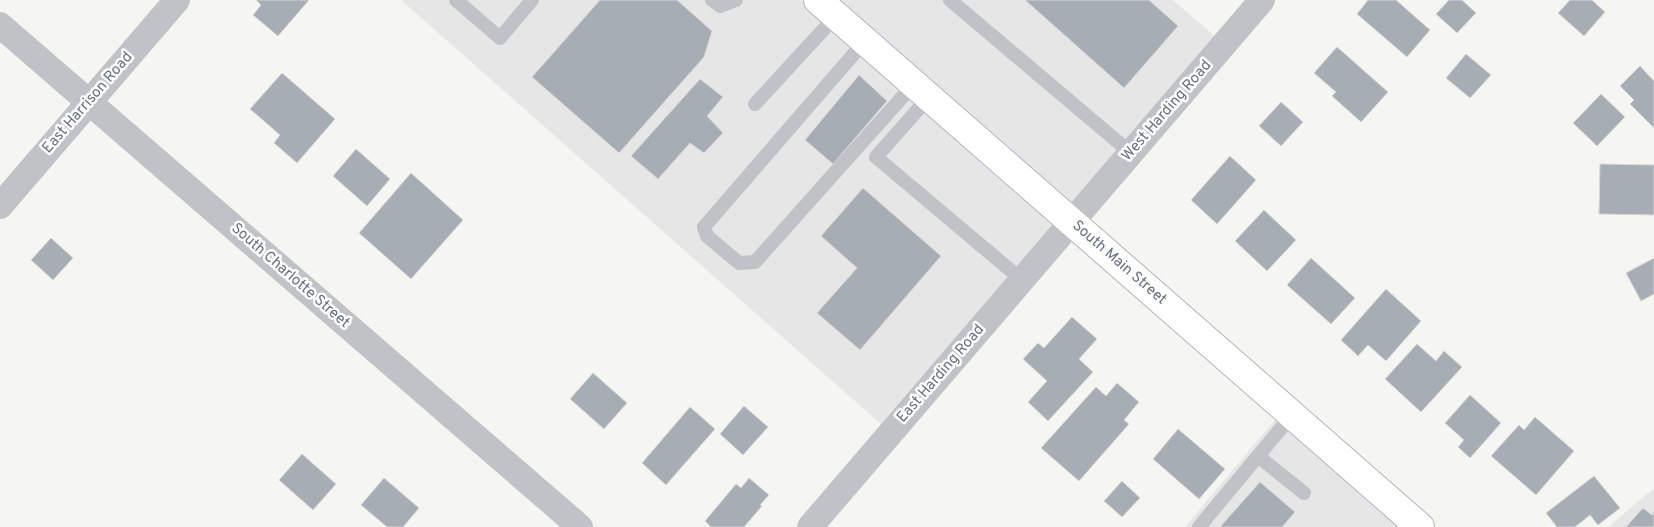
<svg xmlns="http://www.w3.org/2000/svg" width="1654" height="527" font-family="Overpass,sans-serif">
<rect width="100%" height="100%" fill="#f5f5f2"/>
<!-- built -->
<path fill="#e6e6e6" d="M401,0H801L1055,221L881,424Z
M841,0H1173L1233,52L1090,220Z
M1279,415L1407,527H1185Z
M1654,488V527H1608Z"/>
<!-- building -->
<path fill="#a7adb4" stroke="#d6d7d5" d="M309,0L278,36L253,15L261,5L256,0Z
M600,0H677L712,31L704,57L619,153L532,77Z
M1025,0H1149L1178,26L1124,88Z
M1368,0H1396L1430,30L1407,57L1357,14Z
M1449,0H1462L1476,13L1457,33L1436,14Z
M1570,0H1592L1605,12L1584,36L1558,13Z
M1337,47L1388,92L1361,122L1332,96L1336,92L1314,73Z
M1466,54L1491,75L1470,98L1446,78Z
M1640,66L1654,81V128L1630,104L1634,100L1620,86Z
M282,73L335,119L297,163L274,143L280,135L250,109Z
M859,75L887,101L833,164L805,140Z
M700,79L723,97L707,116L723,133L704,153L690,143L658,179L631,156Z
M1601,94L1625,117L1597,146L1573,123Z
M1281,102L1303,122L1281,146L1259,126Z
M356,149L390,179L367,206L333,176Z
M1230,156L1256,180L1217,224L1191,200Z
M1600,164L1654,165V215L1599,214Z
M411,173L463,220L411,279L359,233Z
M863,188L941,256L860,350L817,313L857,268L821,236Z
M1264,210L1296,240L1267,271L1235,241Z
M51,238L73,258L53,280L31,260Z
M1311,258L1355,298L1331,324L1287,285Z
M1654,258V294L1641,301L1626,273Z
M1386,289L1421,321L1386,361L1368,345L1358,356L1341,340Z
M1072,317L1097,339L1079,359L1093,372L1048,421L1028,402L1047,381L1023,359L1038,343L1044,348Z
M1417,344L1436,361L1444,351L1462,367L1421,412L1385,379Z
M593,373L627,403L604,429L570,399Z
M1117,383L1139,402L1124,420L1129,424L1079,481L1041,448L1096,387L1106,396Z
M1470,395L1501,423L1470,458L1458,447L1464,440L1445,423Z
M744,406L768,427L743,455L720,434Z
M690,407L715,429L666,485L642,463Z
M1535,417L1574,451L1536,495L1491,456L1519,425L1524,430Z
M1178,429L1225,469L1199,499L1153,459Z
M302,454L336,484L313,510L279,480Z
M1594,476L1620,508L1598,525L1590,515L1575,527H1557L1546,513Z
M384,478L419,508L403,527H387L361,505Z
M749,478L769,495L760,505L762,506L744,527H711L705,521L736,484L741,488Z
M1122,481L1140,498L1122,517L1104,501Z
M1260,482L1295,512L1282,527H1220Z
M1643,508L1652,515L1654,512V527H1626Z"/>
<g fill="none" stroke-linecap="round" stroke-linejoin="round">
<!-- secondary casing -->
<g stroke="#b2b5ba" stroke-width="30">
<path id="secondary" d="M818,0L1420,527"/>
</g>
<!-- lane -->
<path stroke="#bfc2c6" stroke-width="14" d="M456,0L500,38L532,0
M712,0L720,6L736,0
M950,0L1131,153
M865,41L704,227L707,236L739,263L755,262L914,84
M929,97L876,157L1022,280
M755,104L836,16
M1258,456L1304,493
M1199,527L1292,415"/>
<!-- street -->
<path stroke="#bfc2c6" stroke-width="26" d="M0,25L580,527
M0,206L177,0
M810,527L1262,0"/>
<!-- secondary -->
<use href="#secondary" stroke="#fff" stroke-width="28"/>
</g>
<g text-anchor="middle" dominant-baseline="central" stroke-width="5" stroke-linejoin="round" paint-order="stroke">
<!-- street labels -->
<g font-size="15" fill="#677181" stroke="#fff">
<text transform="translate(88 103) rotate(-49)">East Harrison Road</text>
<text transform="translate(1167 111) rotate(-49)">West Harding Road</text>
<text transform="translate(1119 263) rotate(41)">South Main Street</text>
<text transform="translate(290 276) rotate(41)">South Charlotte Street</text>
<text transform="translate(941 374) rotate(-49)">East Harding Road</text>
</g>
</g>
</svg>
